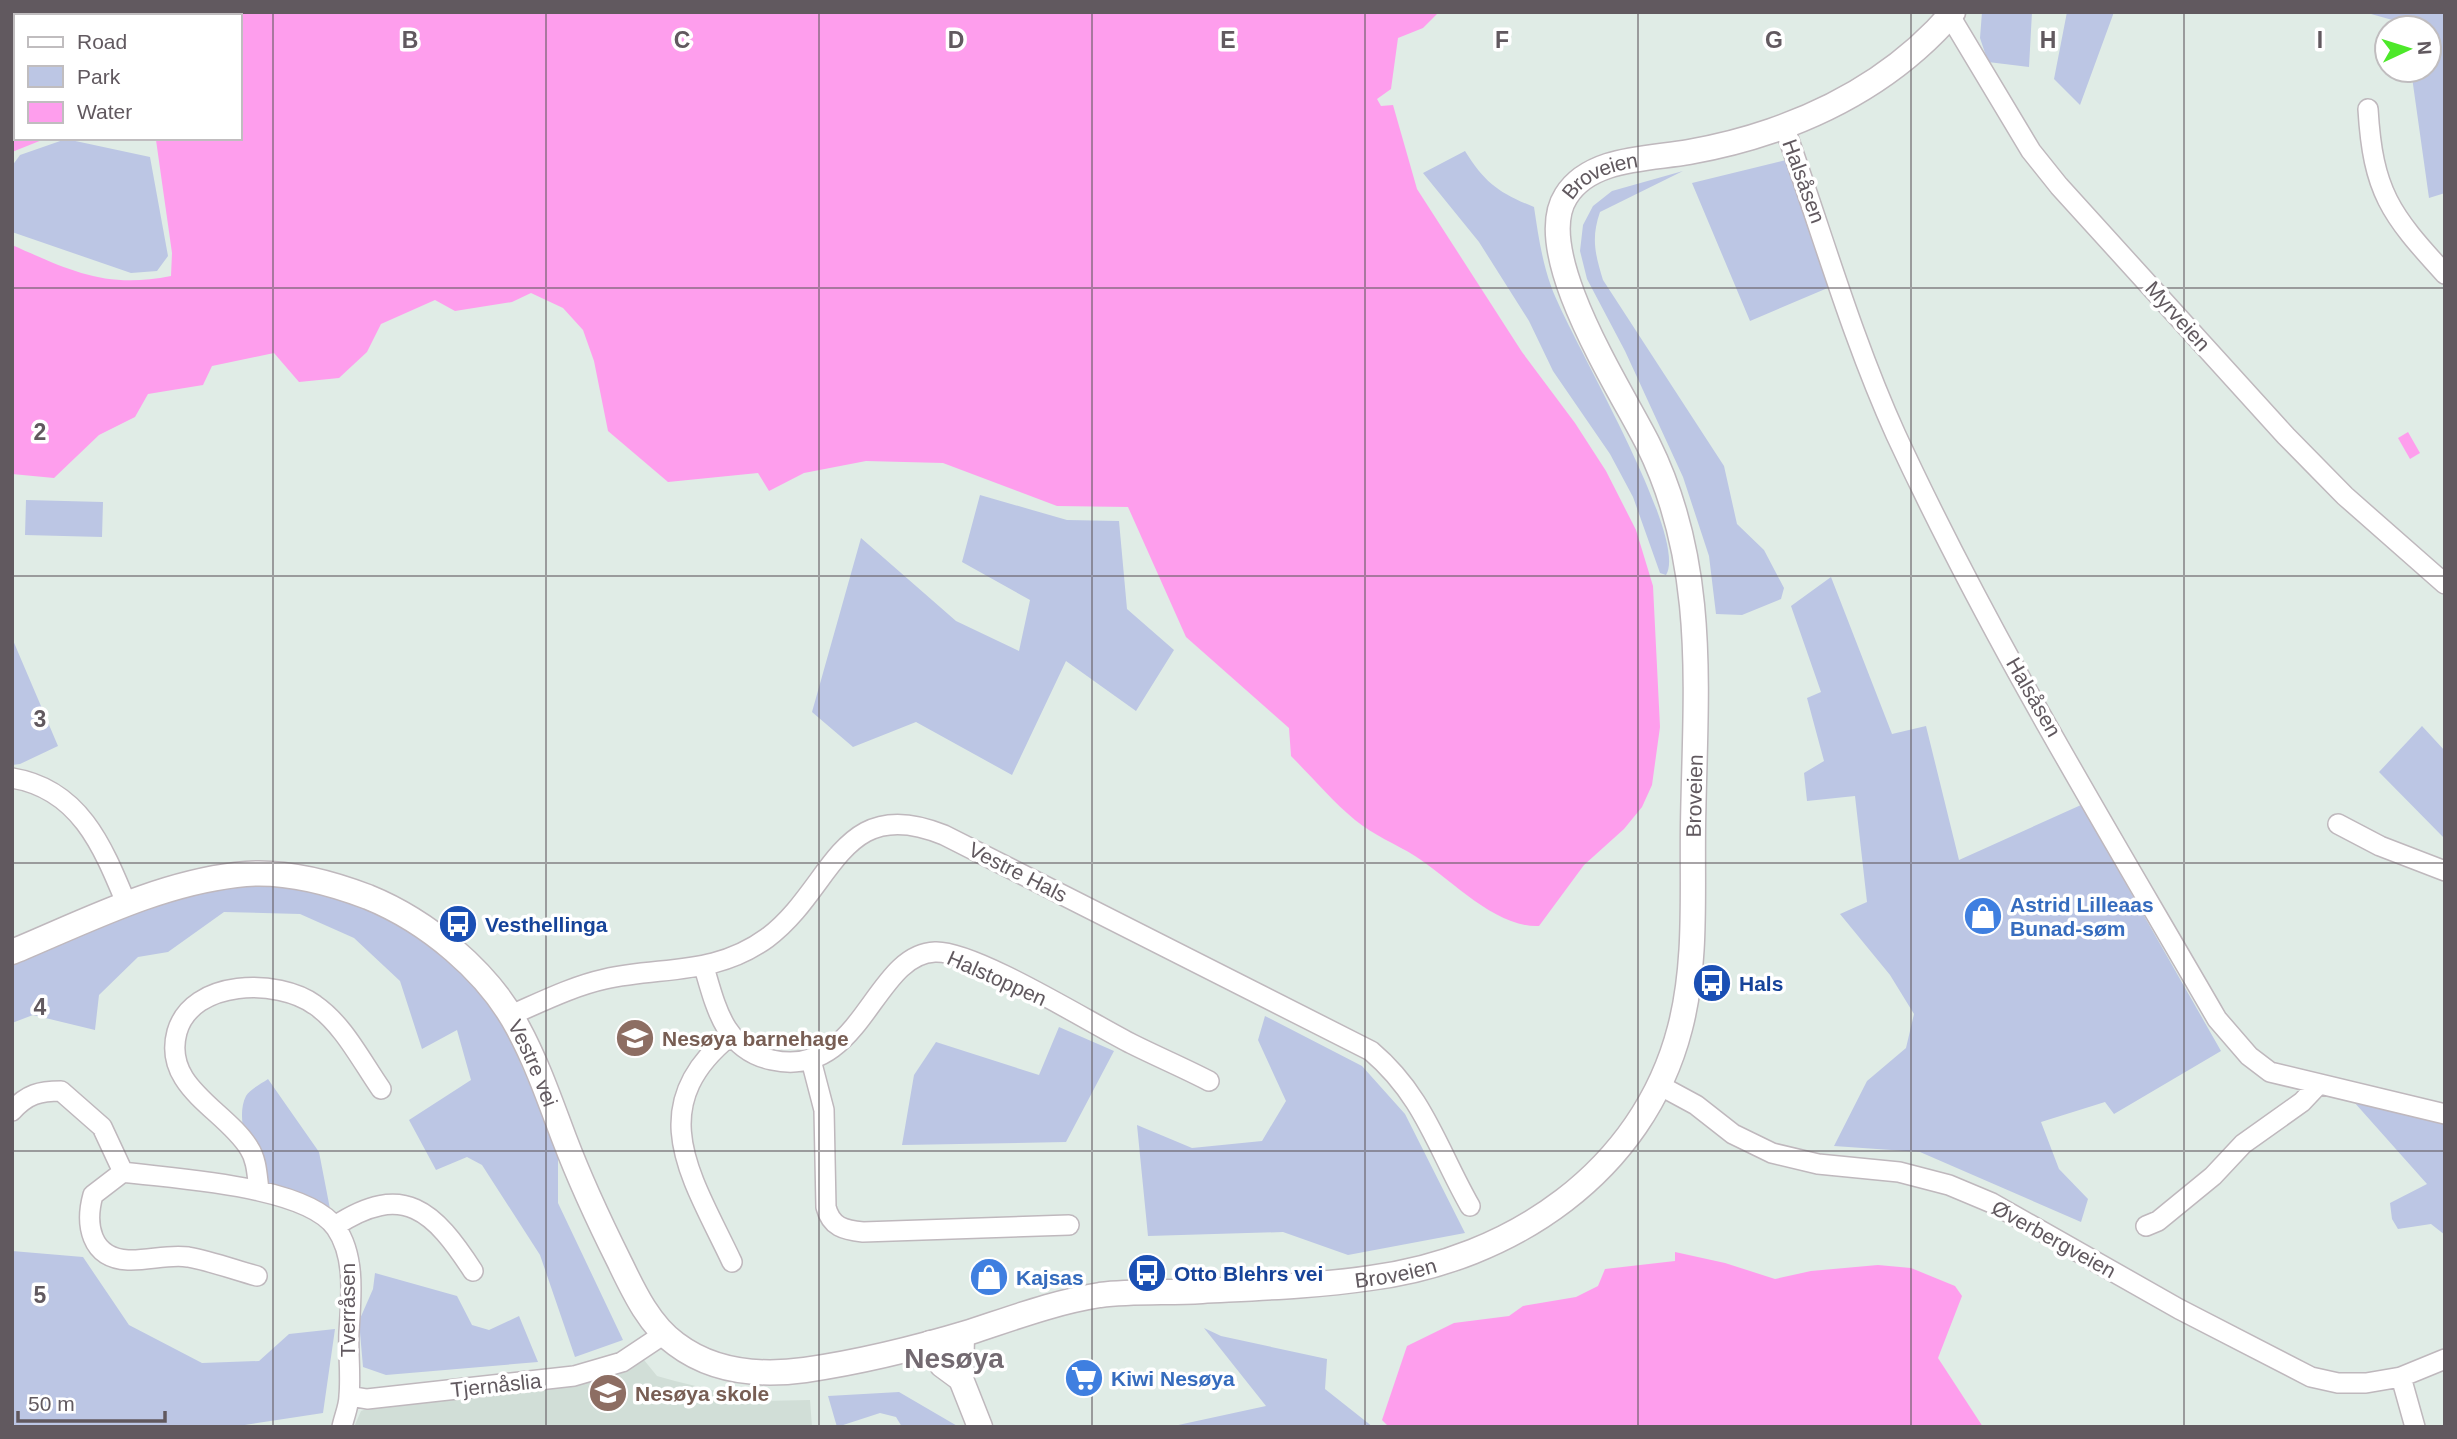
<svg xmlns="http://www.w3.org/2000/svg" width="2457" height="1439" font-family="Helvetica,sans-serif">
<rect width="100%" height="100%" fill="#e0ece6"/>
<!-- education -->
<path fill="#d1ded7" d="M644,1360L657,1376L675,1381L757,1401L810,1400L812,1427H354L361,1411L372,1407L396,1402L568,1387L611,1374Z"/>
<!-- green -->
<path fill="#bcc6e4" d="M66,12H137L135,16H68Z
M1982,12H2032L2029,67L1988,62L1980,38Z
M2067,12H2114L2080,105L2054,79Z
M2364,12H2445V193L2429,198L2411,70H2429V28H2405L2403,23Z
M66,139L150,157L168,256L157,271L131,273L12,232V166L20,155Z
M1465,151C1485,183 1499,193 1534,207C1538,234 1542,261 1551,286C1568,335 1690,537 1666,575L1660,573L1633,497L1610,454L1553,371L1529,321L1479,242L1423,173Z
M1790,159L1830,287L1750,321L1692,183Z
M1683,171L1600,212C1591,238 1595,254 1603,280L1724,466L1737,524L1764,550L1784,588L1781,599L1742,615L1716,614L1709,556L1683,477L1625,351L1587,279L1580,251L1583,225L1593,206L1612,191Z
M980,495L1067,520L1119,521L1127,609L1174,650L1136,711L1066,661L1012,775L916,722L853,747L812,712L861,538L956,621L1019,651L1030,600L962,562Z
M26,500L103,502L102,537L25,535Z
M1831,577L1892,734L1926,726L1959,860L2081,805L2221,1051L2114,1114L2105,1102L2041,1122L2059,1169L2088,1199L2081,1222L1920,1152L1834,1146L1867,1081L1906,1048L1914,1014L1890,975L1840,914L1867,902L1855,796L1807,801L1804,773L1824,761L1807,698L1821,692L1791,606Z
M12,638L58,746L20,764L12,765Z
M2422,726L2445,751V839L2379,772Z
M274,881L383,912L431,943L475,983L503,1023L558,1150V1203L623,1340L575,1357L540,1255L482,1165L467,1157L436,1170L409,1120L471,1080L457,1030L422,1049L400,981L354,938L300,914L224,912L168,952L138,957L99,995L95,1030L33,1015L12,1023V965L130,913L189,894Z
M1265,1016L1362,1066L1405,1114L1465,1233L1348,1255L1283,1232L1148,1236L1137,1125L1192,1148L1262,1141L1286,1101L1258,1040Z
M1059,1027L1114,1051L1066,1142L902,1145L914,1075L936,1042L1039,1075Z
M268,1079L319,1152L331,1214C312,1205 282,1198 268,1182C251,1164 234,1119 246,1096C250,1089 261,1084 268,1079Z
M2354,1102L2445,1122V1235L2431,1224L2398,1229L2392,1219L2390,1203L2427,1184Z
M12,1251L83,1257L129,1325L202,1363L259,1361L289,1334L335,1329L323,1413L232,1427H12Z
M375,1273L457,1296L472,1325L489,1330L519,1316L538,1362L386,1375L363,1367L359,1321L373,1289Z
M1204,1328L1221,1336L1327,1359L1325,1389L1373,1427H1169L1266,1406Z
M899,1392L959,1427H902L896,1417L880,1413L837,1427L828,1396Z"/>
<!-- water -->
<path fill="#fe9eed" d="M167,12H1439L1423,28L1398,38L1391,89L1377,99L1381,106L1393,105L1417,189L1522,352L1575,423L1606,471L1636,530L1653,586L1660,727L1652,785L1642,807L1624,829L1584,865L1539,926C1495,928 1450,878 1415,856C1396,844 1373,835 1355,820C1332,801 1312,777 1291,756L1289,728L1186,637L1128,507L1057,506L943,463L866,461L804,473L769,491L758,473L668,482L608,431L594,361L583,330L563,308L531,293L512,302L455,311L435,300L381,324L367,352L339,378L299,382L274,353L212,366L203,385L148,394L135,417L99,435L54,478L12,474V245C71,271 106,289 171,276L172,253L156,140L148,138H240V16H166Z
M12,73H16V138H47L12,152Z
M2408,432L2420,453L2410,459L2398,438Z
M1675,1252L1725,1263L1775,1279L1811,1271L1878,1265L1911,1268L1955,1286L1962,1296L1938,1358L1983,1427H1389L1382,1420L1407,1346L1454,1323L1509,1316L1523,1306L1576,1297L1598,1286L1605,1269L1675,1261Z"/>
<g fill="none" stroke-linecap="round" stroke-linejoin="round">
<!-- minor casing -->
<g stroke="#bfb8bd" stroke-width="22">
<path id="minor" d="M1950,16L2031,151L2059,186L2286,436L2345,496L2445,584
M2368,109C2373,192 2390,214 2445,274
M1784,126C1821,229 1851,336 1896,435C1989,636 2106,827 2217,1019L2249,1056L2270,1072L2445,1114
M12,778C80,789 103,847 127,905
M2338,824L2380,846L2445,871
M704,967C716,1008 725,1050 772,1060C862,1080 873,954 935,952C974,950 1092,1024 1132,1044C1158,1057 1184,1068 1209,1081
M511,1015C541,1002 573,986 605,979C663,966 715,976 767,938C834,888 840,792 944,835L1371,1051C1424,1096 1437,1148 1470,1206
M730,1036C641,1108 693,1179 732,1262
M811,1060L824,1110L826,1207C831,1227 844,1230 863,1232L1069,1225
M1659,1085L1696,1105L1733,1134L1772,1153L1818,1164L1899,1172L1949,1185L1992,1203L2179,1309L2311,1377L2338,1383H2366L2401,1377L2445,1359
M12,1111C27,1094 40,1091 61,1091L102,1127L123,1172
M259,1190C257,1176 257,1160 249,1148C226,1110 162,1087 177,1032C192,979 278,978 315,1005C343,1024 362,1062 381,1089
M335,1226C404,1181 434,1211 473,1271
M2146,1226L2158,1221L2213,1176L2243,1144L2302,1102L2319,1084
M257,1276C235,1270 211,1261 188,1257C168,1254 148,1261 128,1260C90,1258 85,1224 93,1195L123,1172C173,1179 306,1185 336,1228C356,1257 351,1298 349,1332C348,1353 351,1375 349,1396C349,1406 344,1417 342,1427
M2401,1377L2415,1427
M349,1396L367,1399L574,1376L622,1362L664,1334"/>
</g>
<!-- tertiary casing -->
<g stroke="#bfb8bd" stroke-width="27">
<g id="tertiary">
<path id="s1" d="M12,952C84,922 158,884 236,875C280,869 326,881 368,897C427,921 488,971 518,1028C537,1063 550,1101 564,1138C580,1180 599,1221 619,1261C633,1290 649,1325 676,1344C713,1372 761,1376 805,1370C860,1362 917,1348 970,1332C1013,1318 1055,1302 1100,1295C1133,1291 1168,1293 1202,1291C1257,1288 1315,1286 1370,1278C1511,1260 1643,1172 1680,1028C1697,963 1692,893 1693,826C1695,694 1709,567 1648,444C1621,390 1530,252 1566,196C1590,157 1650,159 1689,152C1717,147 1745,140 1771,131C1841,107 1905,68 1953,12"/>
<path d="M962,1335L961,1379L980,1427"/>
<path d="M930,1343L942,1365L961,1379"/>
</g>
</g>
<!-- minor -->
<use href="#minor" stroke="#fff" stroke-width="19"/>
<!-- tertiary -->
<use href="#tertiary" stroke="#fff" stroke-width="24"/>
</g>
<!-- grid -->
<path fill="none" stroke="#61595f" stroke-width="2" stroke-opacity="0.55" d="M273,12V1427M546,12V1427M819,12V1427M1092,12V1427M1365,12V1427M1638,12V1427M1911,12V1427M2184,12V1427M12,288H2445M12,576H2445M12,863H2445M12,1151H2445"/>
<!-- icons -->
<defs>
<g id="shop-disc" transform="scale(2.0125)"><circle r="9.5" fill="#3f7fe0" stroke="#fff"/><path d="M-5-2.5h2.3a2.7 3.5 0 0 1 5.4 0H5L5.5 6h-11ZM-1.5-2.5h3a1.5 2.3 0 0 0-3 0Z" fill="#fff"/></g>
<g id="bus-disc" transform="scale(2.0125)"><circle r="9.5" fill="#1a4fb4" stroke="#fff"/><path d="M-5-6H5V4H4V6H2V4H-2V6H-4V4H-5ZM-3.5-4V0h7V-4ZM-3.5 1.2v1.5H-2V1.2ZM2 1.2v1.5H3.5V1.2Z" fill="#fff"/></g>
<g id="school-disc" transform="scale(2.0125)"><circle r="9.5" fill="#8d6e63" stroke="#fff"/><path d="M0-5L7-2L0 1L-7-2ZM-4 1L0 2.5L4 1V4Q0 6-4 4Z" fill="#fff"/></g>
<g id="supermarket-disc" transform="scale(2.0125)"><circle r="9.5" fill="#3f7fe0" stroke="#fff"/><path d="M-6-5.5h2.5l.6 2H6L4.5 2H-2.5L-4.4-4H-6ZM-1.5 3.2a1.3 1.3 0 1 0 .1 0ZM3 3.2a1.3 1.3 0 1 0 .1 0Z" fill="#fff"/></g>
</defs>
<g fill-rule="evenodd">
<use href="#shop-disc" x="1983" y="916"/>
<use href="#bus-disc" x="458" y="924"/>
<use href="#bus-disc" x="1712" y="983"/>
<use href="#school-disc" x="635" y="1038"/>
<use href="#bus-disc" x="1147" y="1273"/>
<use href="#shop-disc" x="989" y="1277"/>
<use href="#supermarket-disc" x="1084" y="1378"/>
<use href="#school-disc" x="608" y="1393"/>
</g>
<g text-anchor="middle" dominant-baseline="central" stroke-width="7" stroke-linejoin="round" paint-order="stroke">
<!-- street labels -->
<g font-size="21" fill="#61595f" stroke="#fff">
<text stroke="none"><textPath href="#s1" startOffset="2968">Broveien</textPath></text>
<text transform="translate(1804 181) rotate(70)">Halsåsen</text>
<text transform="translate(2178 316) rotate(48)">Myrveien</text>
<text transform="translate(2034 697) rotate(60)">Halsåsen</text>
<text stroke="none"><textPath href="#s1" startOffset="2298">Broveien</textPath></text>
<text transform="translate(1018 872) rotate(27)">Vestre Hals</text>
<text transform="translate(997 978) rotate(24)">Halstoppen</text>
<text stroke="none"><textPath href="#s1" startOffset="614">Vestre vei</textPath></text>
<text transform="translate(2054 1239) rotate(29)">Øverbergveien</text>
<text stroke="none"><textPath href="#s1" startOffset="1668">Broveien</textPath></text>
<text transform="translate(347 1310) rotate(-90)">Tverråsen</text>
<text transform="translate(496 1385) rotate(-6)">Tjernåslia</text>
</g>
<!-- shop labels -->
<g font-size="21" font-weight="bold" fill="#366cbe" stroke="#fff" text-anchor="start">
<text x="2010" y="904">Astrid Lilleaas<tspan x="2010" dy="24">Bunad-søm</tspan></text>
<text x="1016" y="1277">Kajsas</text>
<text x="1111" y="1378">Kiwi Nesøya</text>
</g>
<!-- transit labels -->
<g font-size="21" font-weight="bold" fill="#164399" stroke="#fff" text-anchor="start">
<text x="485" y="924">Vesthellinga</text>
<text x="1739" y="983">Hals</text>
<text x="1174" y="1273">Otto Blehrs vei</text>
</g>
<!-- education labels -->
<g font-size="21" font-weight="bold" fill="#785e54" stroke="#fff" text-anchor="start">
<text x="662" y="1038">Nesøya barnehage</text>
<text x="635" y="1393">Nesøya skole</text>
</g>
<!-- district labels -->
<g font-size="28" font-weight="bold" fill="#736a71" stroke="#fff">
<text x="954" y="1358">Nesøya</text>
</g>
</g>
<g font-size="23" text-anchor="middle" font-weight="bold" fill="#61595f" stroke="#fff" stroke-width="7" stroke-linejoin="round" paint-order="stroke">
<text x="410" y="48">B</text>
<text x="682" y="48">C</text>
<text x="956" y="48">D</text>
<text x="1228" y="48">E</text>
<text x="1502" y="48">F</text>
<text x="1774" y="48">G</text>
<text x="2048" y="48">H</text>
<text x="2320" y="48">I</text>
<text x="40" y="440">2</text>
<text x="40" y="727">3</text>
<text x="40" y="1015">4</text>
<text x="40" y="1303">5</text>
</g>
<!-- border -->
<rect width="2457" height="1439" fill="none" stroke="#61595f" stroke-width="28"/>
<!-- legend -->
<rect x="14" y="14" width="228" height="126" fill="#ffffff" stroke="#c0bdbf" stroke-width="2"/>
<rect x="28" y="37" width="35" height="10" fill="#ffffff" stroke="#c0bdbf" stroke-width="2"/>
<text x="77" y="49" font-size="21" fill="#61595f">Road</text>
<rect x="28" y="66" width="35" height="21" fill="#bcc6e4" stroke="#c0bdbf" stroke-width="2"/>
<text x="77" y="84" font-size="21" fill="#61595f">Park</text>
<rect x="28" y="102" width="35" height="21" fill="#fe9eed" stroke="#c0bdbf" stroke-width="2"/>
<text x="77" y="119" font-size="21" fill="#61595f">Water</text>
<!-- north arrow -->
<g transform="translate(2408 49) rotate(86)"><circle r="33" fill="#ffffff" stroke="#c0bdbf" stroke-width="2"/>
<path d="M0-5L12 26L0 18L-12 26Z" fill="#4de82a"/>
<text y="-10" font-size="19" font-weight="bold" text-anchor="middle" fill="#61595f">N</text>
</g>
<!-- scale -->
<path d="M18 1411v10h147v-10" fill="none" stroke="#61595f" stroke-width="3.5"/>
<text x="28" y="1411" font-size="21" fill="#61595f" stroke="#ffffff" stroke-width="5" paint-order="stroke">50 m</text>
</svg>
